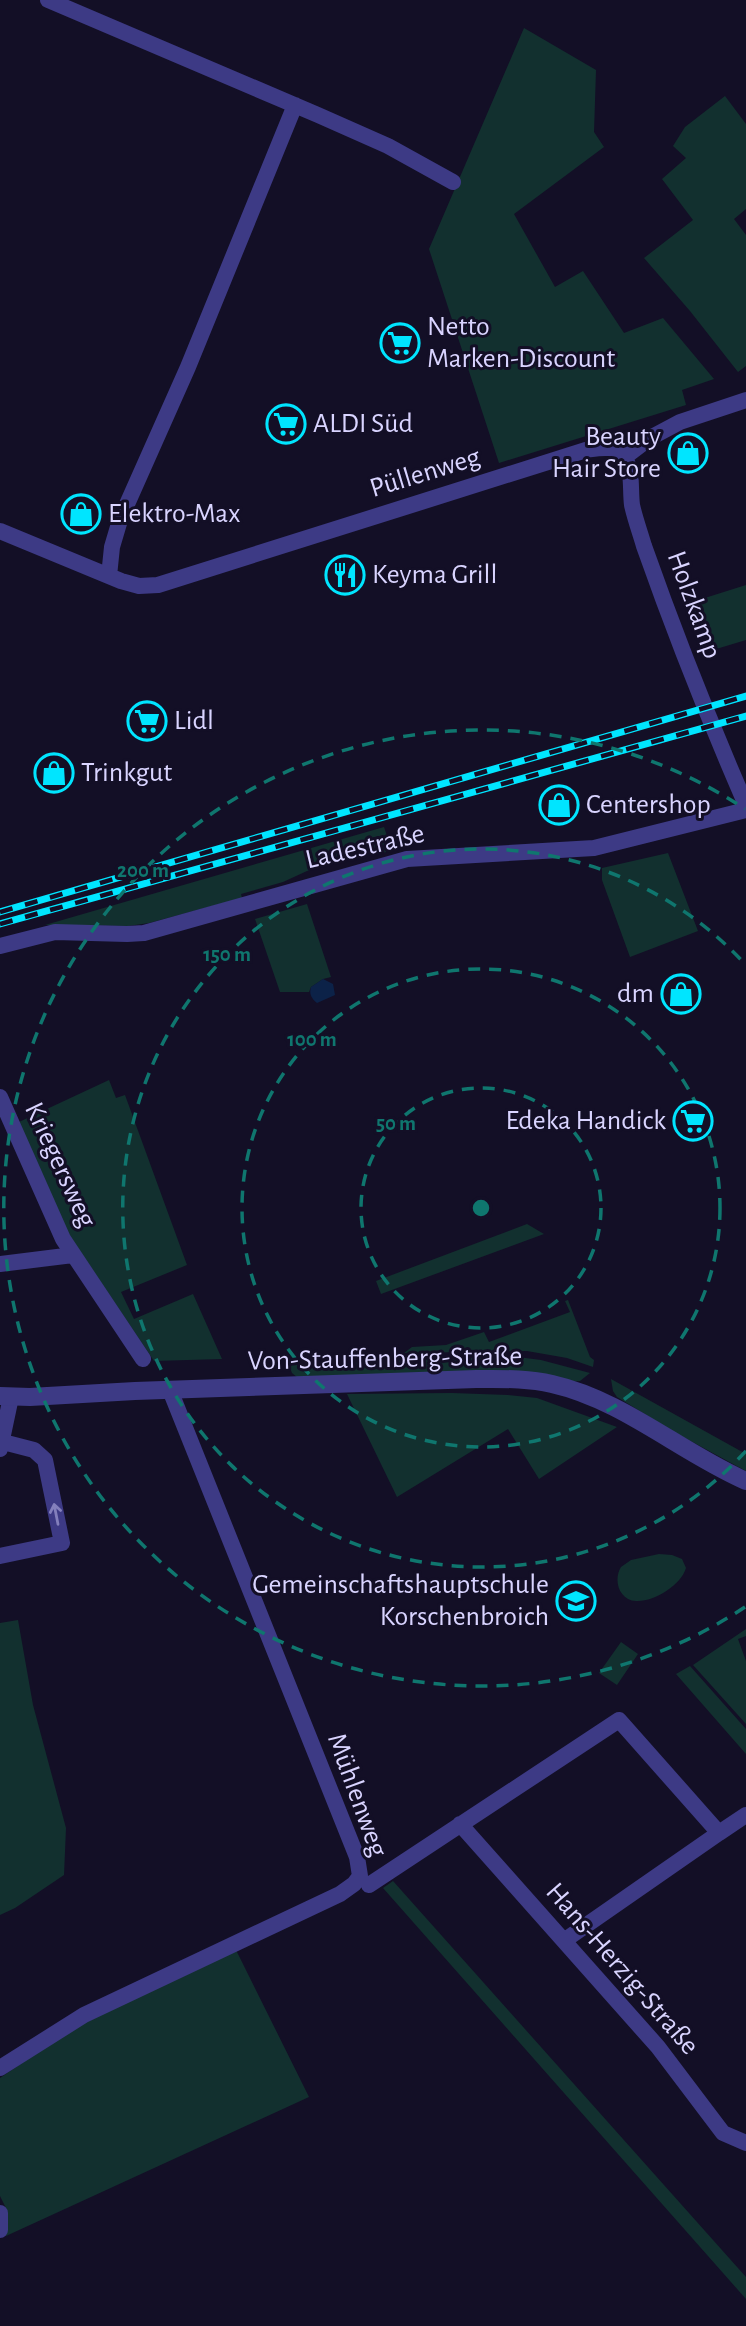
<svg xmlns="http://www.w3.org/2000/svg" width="746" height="2326" font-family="'Alegreya Sans',sans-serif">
<rect width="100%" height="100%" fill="#130f26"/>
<!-- green -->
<path fill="#12302f" d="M524,28L596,70L594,132L604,147L514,214L555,287L583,271L624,333L663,318L714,379L682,390L686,405L499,463L429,249Z
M725,96L746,124V209L734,219L746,235V366L738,372L690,311L644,258L693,220L662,179L686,158L673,146L685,127Z
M746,585V640L703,653L689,603Z
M384,827L392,851L347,859L307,871L283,882L241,894L242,898L149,923L128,926L45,925Z
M668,853L698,931L630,957L602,880V868Z
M307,904L331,977L323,979L311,987L309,992H280L255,919Z
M109,1080L116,1098L125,1095L187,1265L121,1292L134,1319L193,1294L222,1359L154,1361L65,1229L19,1122Z
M527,1224L544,1234L381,1294L376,1281Z
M568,1300L590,1357L594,1360L593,1367L567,1358L527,1351L404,1353L412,1347L446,1345L484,1332L489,1342L570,1312L565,1301Z
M510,1356L541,1360L590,1373L580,1381L569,1382L298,1378L292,1373L289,1365Z
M611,1379L746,1454V1471L674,1432L617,1397L613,1391Z
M452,1393L508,1395L537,1398L617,1427L539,1479L508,1429L397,1497L347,1394Z
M659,1554L672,1555L682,1559L686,1568C681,1585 654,1602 636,1601C619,1600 613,1580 621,1567L631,1560Z
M18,1620L33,1705L66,1828L64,1875L15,1908L0,1915V1623Z
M746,1629V1636L738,1639L746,1661V1724L693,1665Z
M621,1642L638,1654L617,1685L599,1673Z
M690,1666L746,1729V1754L676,1674Z
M393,1881L746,2277V2299L383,1888Z
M236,1950L309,2097L6,2236L7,2210L0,2196V2078L80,2023Z"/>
<!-- water -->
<path fill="#0c2248" d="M323,979L333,984L335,995L317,1003C311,998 309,994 311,987Z"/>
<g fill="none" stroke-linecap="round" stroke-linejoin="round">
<!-- minor -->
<path stroke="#3d3a85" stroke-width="16" d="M48,0L318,115L388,146L453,182
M625,457L650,438L680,422L746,400
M0,531L121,581L139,586L158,585L586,450C600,448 617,444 625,458C633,472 630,489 632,505C635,519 640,532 644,546C675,634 709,720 746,805
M109,576L112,547L120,520L188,367L295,105
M0,946L55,932L127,934L144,933L407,859L594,848L746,810
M0,1097L63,1239L143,1359
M0,1264L73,1255
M0,1449L11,1397
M0,1556L62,1543L45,1460L34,1450L3,1442
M460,1824L658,2047L723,2133L746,2143
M719,1833L746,1815
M369,1885L619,1720L719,1833L565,1940
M0,2068L84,2015L340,1894L354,1884L360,1876L357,1857L170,1390
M0,2213V2230"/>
<!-- tertiary -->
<path stroke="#3d3a85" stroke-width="18" d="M0,1396L30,1397L135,1391L476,1379C501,1379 527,1378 552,1384C623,1400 680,1452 746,1481"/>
<!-- rail casing -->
<g stroke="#00e5ff" stroke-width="7">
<path id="rail" d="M0,912L746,696
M0,924L746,716"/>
</g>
<!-- rail -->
<use href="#rail" stroke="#130f26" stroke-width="4.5" stroke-dasharray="13" stroke-linecap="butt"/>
</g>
<!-- one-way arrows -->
<defs><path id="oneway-shaft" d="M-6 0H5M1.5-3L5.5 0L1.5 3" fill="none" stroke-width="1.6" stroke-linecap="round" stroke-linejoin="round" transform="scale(1.75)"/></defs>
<use stroke="#837fbc" href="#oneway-shaft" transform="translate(56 1514) rotate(-101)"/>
<!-- distance rings -->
<g fill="none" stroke="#0f766e" stroke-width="3.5" stroke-dasharray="12 9">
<circle cx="481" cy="1208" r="120"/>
<circle cx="481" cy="1208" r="239"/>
<path d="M746 1451A359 359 0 1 1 746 965"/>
<path d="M745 1607A478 478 0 1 1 745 809"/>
</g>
<!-- icons -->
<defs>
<g id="supermarket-ring" transform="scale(2.0125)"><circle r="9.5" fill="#130f26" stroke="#00e5ff" stroke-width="1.5"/><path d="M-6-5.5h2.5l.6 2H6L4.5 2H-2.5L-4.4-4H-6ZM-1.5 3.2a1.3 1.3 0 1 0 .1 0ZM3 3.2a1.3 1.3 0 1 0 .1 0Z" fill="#00e5ff"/></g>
<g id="shop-ring" transform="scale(2.0125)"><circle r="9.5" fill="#130f26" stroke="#00e5ff" stroke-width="1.5"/><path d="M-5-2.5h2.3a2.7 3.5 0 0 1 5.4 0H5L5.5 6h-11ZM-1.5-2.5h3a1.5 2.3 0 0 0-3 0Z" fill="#00e5ff"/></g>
<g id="restaurant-ring" transform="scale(2.0125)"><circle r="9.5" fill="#130f26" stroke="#00e5ff" stroke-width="1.5"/><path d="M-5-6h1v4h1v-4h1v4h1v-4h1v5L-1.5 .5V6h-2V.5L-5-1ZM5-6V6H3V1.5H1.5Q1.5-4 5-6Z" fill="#00e5ff"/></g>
<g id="school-ring" transform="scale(2.0125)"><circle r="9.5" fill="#130f26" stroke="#00e5ff" stroke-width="1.5"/><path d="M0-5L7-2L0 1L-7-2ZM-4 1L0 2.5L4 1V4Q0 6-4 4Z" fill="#00e5ff"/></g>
</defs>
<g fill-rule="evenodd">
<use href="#supermarket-ring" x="400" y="343"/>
<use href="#supermarket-ring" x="286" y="424"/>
<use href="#shop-ring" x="688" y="453"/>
<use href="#shop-ring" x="81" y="514"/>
<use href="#restaurant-ring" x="345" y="575"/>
<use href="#supermarket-ring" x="147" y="721"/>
<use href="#shop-ring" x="54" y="773"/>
<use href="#shop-ring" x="559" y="805"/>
<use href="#shop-ring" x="681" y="994"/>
<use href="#supermarket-ring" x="693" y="1121"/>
<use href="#school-ring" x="576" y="1601"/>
</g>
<g text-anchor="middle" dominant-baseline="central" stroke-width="6" stroke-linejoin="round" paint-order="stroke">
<!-- poi labels -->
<g font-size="28" fill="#d9d4ff" stroke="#130f26" text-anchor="start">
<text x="427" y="327">Netto<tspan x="427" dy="32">Marken-Discount</tspan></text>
<text x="313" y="424">ALDI Süd</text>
<text x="661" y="437" text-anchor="end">Beauty<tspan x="661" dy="32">Hair Store</tspan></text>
<text x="108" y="514">Elektro-Max</text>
<text x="372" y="575">Keyma Grill</text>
<text x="174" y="721">Lidl</text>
<text x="81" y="773">Trinkgut</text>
<text x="586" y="805">Centershop</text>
<text x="654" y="994" text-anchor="end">dm</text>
<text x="666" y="1121" text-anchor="end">Edeka Handick</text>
<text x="549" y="1585" text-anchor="end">Gemeinschaftshauptschule<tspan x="549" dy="32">Korschenbroich</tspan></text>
</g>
<!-- street labels -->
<g font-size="28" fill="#d9d4ff" stroke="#130f26">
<text transform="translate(425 473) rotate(-17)">Püllenweg</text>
<text transform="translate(694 605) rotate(70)">Holzkamp</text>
<text transform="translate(365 847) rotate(-13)">Ladestraße</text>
<text transform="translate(60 1165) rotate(65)">Kriegersweg</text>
<text transform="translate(385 1359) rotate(-1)">Von-Stauffenberg-Straße</text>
<text transform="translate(357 1795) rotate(70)">Mühlenweg</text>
<text transform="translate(622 1969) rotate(49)">Hans-Herzig-Straße</text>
</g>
</g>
<circle cx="481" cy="1208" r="10" fill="#0f766e" stroke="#130f26" stroke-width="3.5"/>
<g font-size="21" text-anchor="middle" font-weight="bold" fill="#0f766e" stroke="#130f26" stroke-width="6" stroke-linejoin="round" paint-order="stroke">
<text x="143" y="877">200 m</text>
<text x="227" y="961">150 m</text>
<text x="312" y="1046">100 m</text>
<text x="396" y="1130">50 m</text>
</g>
</svg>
